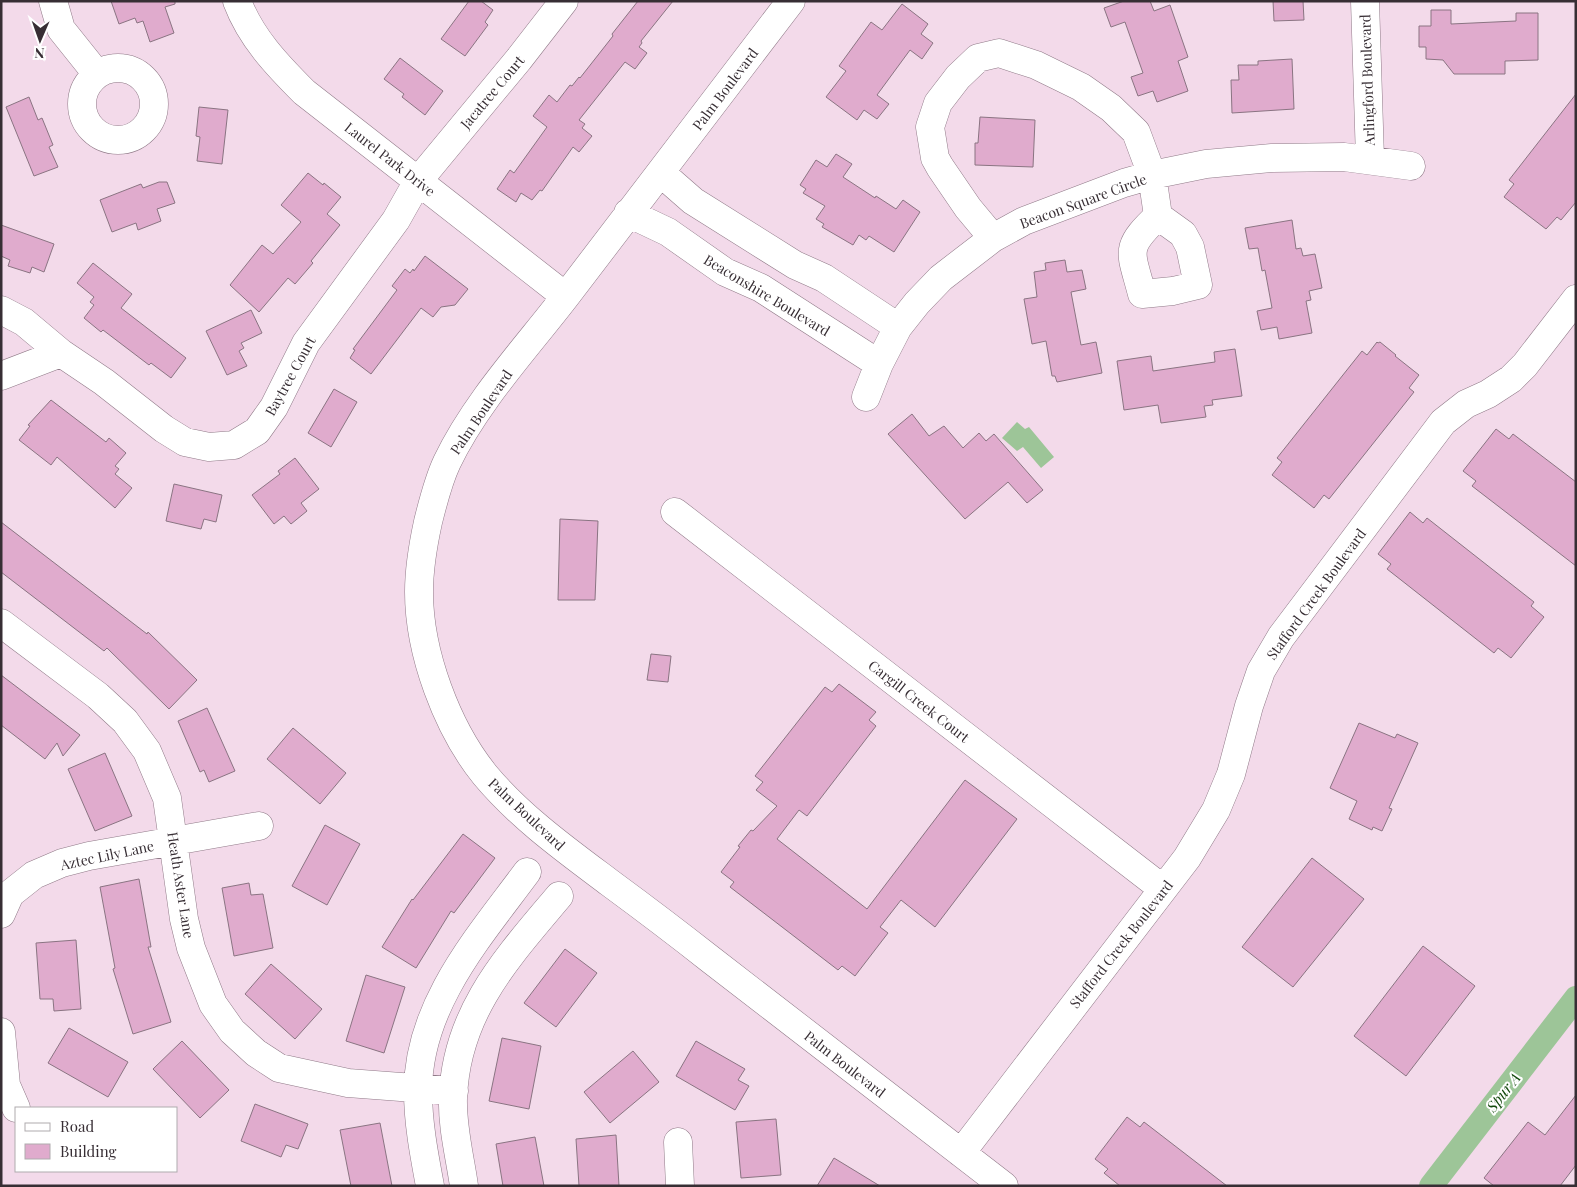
<svg xmlns="http://www.w3.org/2000/svg" width="1577" height="1187" font-family="'Playfair Display',serif">
<rect width="100%" height="100%" fill="#f3daea"/>
<!-- water -->
<path fill="#9dc598" d="M1017,422L1025,429L1029,427L1054,457L1041,468L1023,447L1017,451L1002,438Z"/>
<g fill="none" stroke-linecap="round" stroke-linejoin="round">
<!-- canal -->
<path stroke="#9dc598" stroke-width="24" d="M1431,1186L1576,998"/>
</g>
<!-- building -->
<path fill="#e0abcd" stroke="#8a7482" d="M111,1H175V4L165,7L174,33L150,42L143,21L137,23L135,18L119,24Z
M469,1H481L493,10L485,22L488,25L465,56L441,39Z
M638,1H673L641,41L642,43L639,47L647,53L635,69L625,62L579,120L585,124L582,128L592,136L579,152L573,147L542,191L540,190L532,200L521,193L516,202L497,189L510,170L514,173L547,127L533,116L549,95L557,102L570,85L572,86L579,77L580,78L613,36L612,34Z
M1124,1H1150L1154,11L1170,5L1188,57L1178,61L1188,91L1157,102L1153,91L1138,96L1131,77L1143,73L1125,22L1111,27L1104,8Z
M1273,1H1303L1304,20L1274,21Z
M902,4L928,24L921,34L933,43L922,59L910,50L877,95L889,104L877,119L864,110L857,120L826,97L846,71L839,66L871,22L882,30Z
M1431,10H1451V24L1516,21V13H1538V60L1505,61V74H1454L1443,60L1426,59V47H1419V26H1431Z
M400,58L443,91L425,115L402,97L404,94L384,79Z
M1292,59L1294,109L1232,113L1231,80H1239L1238,65H1258V61Z
M1576,94V202L1561,220L1557,217L1546,229L1504,197L1514,184L1509,180Z
M29,97L38,120L42,118L53,145L49,147L58,167L34,176L6,107Z
M199,107L228,110L222,164L197,161L200,137L196,136Z
M980,117L1035,120L1033,167L975,165V143H978Z
M836,154L852,164L843,177L875,198L876,196L896,209L903,200L920,212L894,252L869,236L866,240L859,235L853,245L822,227L824,224L816,219L825,206L803,193L806,189L800,185L816,160L827,167Z
M308,173L323,185L324,183L341,197L327,214L340,225L311,261L313,263L295,284L288,278L259,312L230,285L262,245L273,254L301,222L281,205Z
M159,182H167L175,203L157,209L161,221L138,230L136,223L112,232L100,200L141,184L143,188Z
M1292,220L1296,249L1301,248L1303,256L1315,254L1322,288L1309,291L1311,300L1306,301L1312,333L1279,339L1277,327L1261,330L1257,311L1272,308L1265,270L1262,271L1258,248L1249,249L1245,228Z
M1,225L54,244L44,272L32,267L30,273L8,266L10,260L1,256Z
M425,256L468,289L455,305L441,307L433,317L421,308L371,374L350,358L355,350L353,349L397,290L392,286L405,269L410,273L413,269L414,271Z
M1065,260L1067,272L1082,270L1086,289L1071,292L1081,345L1096,342L1102,373L1057,382L1055,376H1052L1046,341L1032,344L1024,299L1037,297L1034,272L1046,270L1045,263Z
M93,263L132,294L121,308L186,358L171,378L151,363L149,365L103,330L101,332L84,318L94,305L90,302L94,297L77,283Z
M251,310L262,333L241,343L244,348L239,351L247,366L227,375L206,331Z
M1377,342L1378,343L1380,342L1396,355L1395,356L1419,375L1409,388L1414,392L1329,499L1324,495L1314,508L1272,475L1282,462L1277,458L1362,351L1367,355Z
M1235,349L1242,396L1212,400L1213,405L1204,406L1206,417L1161,423L1158,405L1124,410L1117,361L1151,356L1153,371L1215,362L1214,352Z
M334,389L357,402L331,447L308,433Z
M51,400L106,442L109,438L126,453L115,466L119,469L115,474L132,488L115,508L57,457L51,465L19,440L30,426L28,425Z
M912,414L929,436L944,426L963,448L979,433L986,441L994,434L1043,490L1027,503L1008,482L965,519L888,434Z
M1496,429L1509,439L1513,434L1576,482V566L1472,486L1476,481L1463,471Z
M295,458L319,489L301,503L307,511L291,524L284,516L274,524L252,495L280,474L278,471Z
M174,484L222,495L216,522L204,519L201,529L166,521Z
M1410,512L1423,523L1427,518L1534,602L1531,606L1544,617L1511,658L1498,648L1494,653L1387,569L1391,564L1378,554Z
M560,519L598,521L595,600H558Z
M1,522L147,634L148,632L197,680L169,709L107,648L104,651L1,572Z
M651,654L671,656L668,682L647,680Z
M1,675L80,735L63,756L57,743L45,759L1,725Z
M839,684L876,712L869,720L876,726L807,816L799,810L777,839L867,909L965,780L1017,819L935,927L901,900L880,927L888,933L855,976L842,966L838,970L730,887L734,882L721,872L740,847L738,846L751,830L753,831L777,806L756,790L763,782L755,776L825,687L832,692Z
M207,708L235,771L209,782L204,770L200,772L178,721Z
M1359,723L1395,738L1397,734L1418,743L1389,808L1392,809L1382,831L1373,827L1372,830L1349,819L1357,801L1330,788Z
M293,728L346,773L320,804L267,759Z
M105,753L132,816L95,831L68,769Z
M325,825L360,844L327,905L292,886Z
M463,834L495,858L454,913L451,911L416,968L382,947L412,899L413,900Z
M1312,858L1364,899L1293,987L1242,947Z
M139,879L151,947H148L171,1022L133,1034L113,969L115,968L100,887Z
M249,883L251,895L263,894L273,948L234,956L222,888Z
M76,940L81,1009L54,1011L53,999H40L36,943Z
M1423,946L1475,986L1406,1076L1354,1036Z
M565,949L597,973L556,1027L524,1003Z
M271,964L322,1009L295,1039L245,994Z
M366,975L405,987L384,1053L346,1041Z
M69,1028L128,1062L108,1097L48,1063Z
M502,1038L541,1046L529,1109L489,1101Z
M182,1041L229,1090L200,1118L153,1069Z
M696,1041L745,1069L738,1080L749,1086L735,1110L676,1076Z
M633,1051L659,1082L610,1123L584,1092Z
M1576,1095V1165L1560,1186H1494L1484,1178L1528,1122L1545,1135Z
M255,1104L308,1124L298,1149L286,1145L281,1157L241,1141Z
M1127,1117L1140,1127L1144,1122L1227,1186H1120L1104,1173L1108,1169L1095,1159Z
M776,1119L781,1175L741,1178L736,1122Z
M380,1123L392,1186H351L340,1130Z
M616,1135L619,1186H579L576,1139Z
M535,1137L544,1186H503L496,1144Z
M834,1158L880,1186H817Z"/>
<g fill="none" stroke-linecap="round" stroke-linejoin="round">
<!-- minor casing -->
<g stroke="#907a88" stroke-width="29">
<path id="minor" d="M53,1L61,29L97,74
M237,1C251,38 277,65 304,92L565,296
M791,1C716,100 641,197 566,296C526,348 475,403 447,462C438,481 433,502 428,522C423,545 419,569 419,592C419,653 447,728 485,775C520,817 566,850 610,883C644,908 677,933 710,959C808,1035 906,1110 1004,1186
M1365,1L1370,159
M82 104a36 36 0 1 1 72 0a36 36 0 1 1-72 0Z
M661,173L693,201L795,265L824,278L898,327
M628,213L668,232L725,272L761,288L879,364
M1158,216L1183,234L1190,247L1198,285L1173,291L1142,294C1131,251 1123,249 1158,216Z
M993,238L968,208L940,167L935,158L930,127L938,103L958,77L978,58L999,53L1036,65L1081,87L1111,108L1136,132L1152,175L1158,216
M1,310L24,322L61,353L1,376
M61,353L104,382L164,429L185,442L209,447L234,445L257,431L274,407L306,343L396,220L418,181L519,59L564,1
M866,397L879,364L898,327L917,303L941,278L993,238L1024,221L1124,183L1152,175L1206,164L1272,158L1344,157L1411,166
M675,512L1163,889
M1,623L98,696L125,721L147,751L167,798L184,919L191,948L213,1004L232,1031L256,1053L279,1068L348,1083L454,1091
M1,914L10,894L34,875L62,863L89,856L259,826
M1,1032L6,1085L16,1108
M678,1142L680,1186
M961,1153L1187,858L1216,810L1231,774L1249,706L1261,671L1281,637L1443,422L1466,404L1488,394L1511,379L1525,365L1576,299
M430,1186C424,1154 418,1123 418,1091C418,1005 479,937 527,872
M464,1186C460,1157 452,1128 453,1098C456,1012 507,958 559,896"/>
</g>
<!-- minor -->
<use href="#minor" stroke="#fff" stroke-width="28"/>
</g>
<g text-anchor="middle" dominant-baseline="central" stroke-width="4" stroke-linejoin="round" paint-order="stroke">
<!-- street labels -->
<g font-size="14" fill="#372e34" stroke="#fff">
<text transform="translate(1367 80) rotate(-92)">Arlingford Boulevard</text>
<text transform="translate(725 89) rotate(-53)">Palm Boulevard</text>
<text transform="translate(492 92) rotate(-50)">Jacatree Court</text>
<text transform="translate(390 159) rotate(38)">Laurel Park Drive</text>
<text transform="translate(1083 201) rotate(-20)">Beacon Square Circle</text>
<text transform="translate(767 295) rotate(31)">Beaconshire Boulevard</text>
<text transform="translate(290 376) rotate(-61)">Baytree Court</text>
<text transform="translate(481 412) rotate(-56)">Palm Boulevard</text>
<text transform="translate(1316 594) rotate(-54)">Stafford Creek Boulevard</text>
<text transform="translate(919 701) rotate(38)">Cargill Creek Court</text>
<text transform="translate(527 814) rotate(43)">Palm Boulevard</text>
<text transform="translate(107 855) rotate(-12)">Aztec Lily Lane</text>
<text transform="translate(181 885) rotate(81)">Heath Aster Lane</text>
<text transform="translate(1121 944) rotate(-52)">Stafford Creek Boulevard</text>
<text transform="translate(845 1064) rotate(38)">Palm Boulevard</text>
</g>
<!-- water labels -->
<g font-size="15" font-style="italic" fill="#144a0e" stroke="#fff">
<text transform="translate(1503 1092) rotate(-52)">Spur A</text>
</g>
</g>
<!-- border -->
<rect width="1577" height="1187" fill="none" stroke="#372e34" stroke-width="5"/>
<!-- legend -->
<rect x="15" y="1107" width="162" height="65" fill="#ffffff" stroke="#afabae"/>
<rect x="25" y="1123" width="25" height="8" fill="#ffffff" stroke="#afabae"/>
<text x="60" y="1132" font-size="15" fill="#372e34">Road</text>
<rect x="25" y="1144" width="25" height="15" fill="#e0abcd" stroke="#afabae"/>
<text x="60" y="1157" font-size="15" fill="#372e34">Building</text>
<!-- north arrow -->
<g transform="translate(40 40) rotate(182)" stroke="#ffffff" stroke-width="4" paint-order="stroke">
<path d="M0-4L9 19L0 12L-9 19Z" fill="#372e34"/>
<text y="-8" font-size="14" font-weight="bold" text-anchor="middle" fill="#372e34">N</text>
</g>
</svg>
